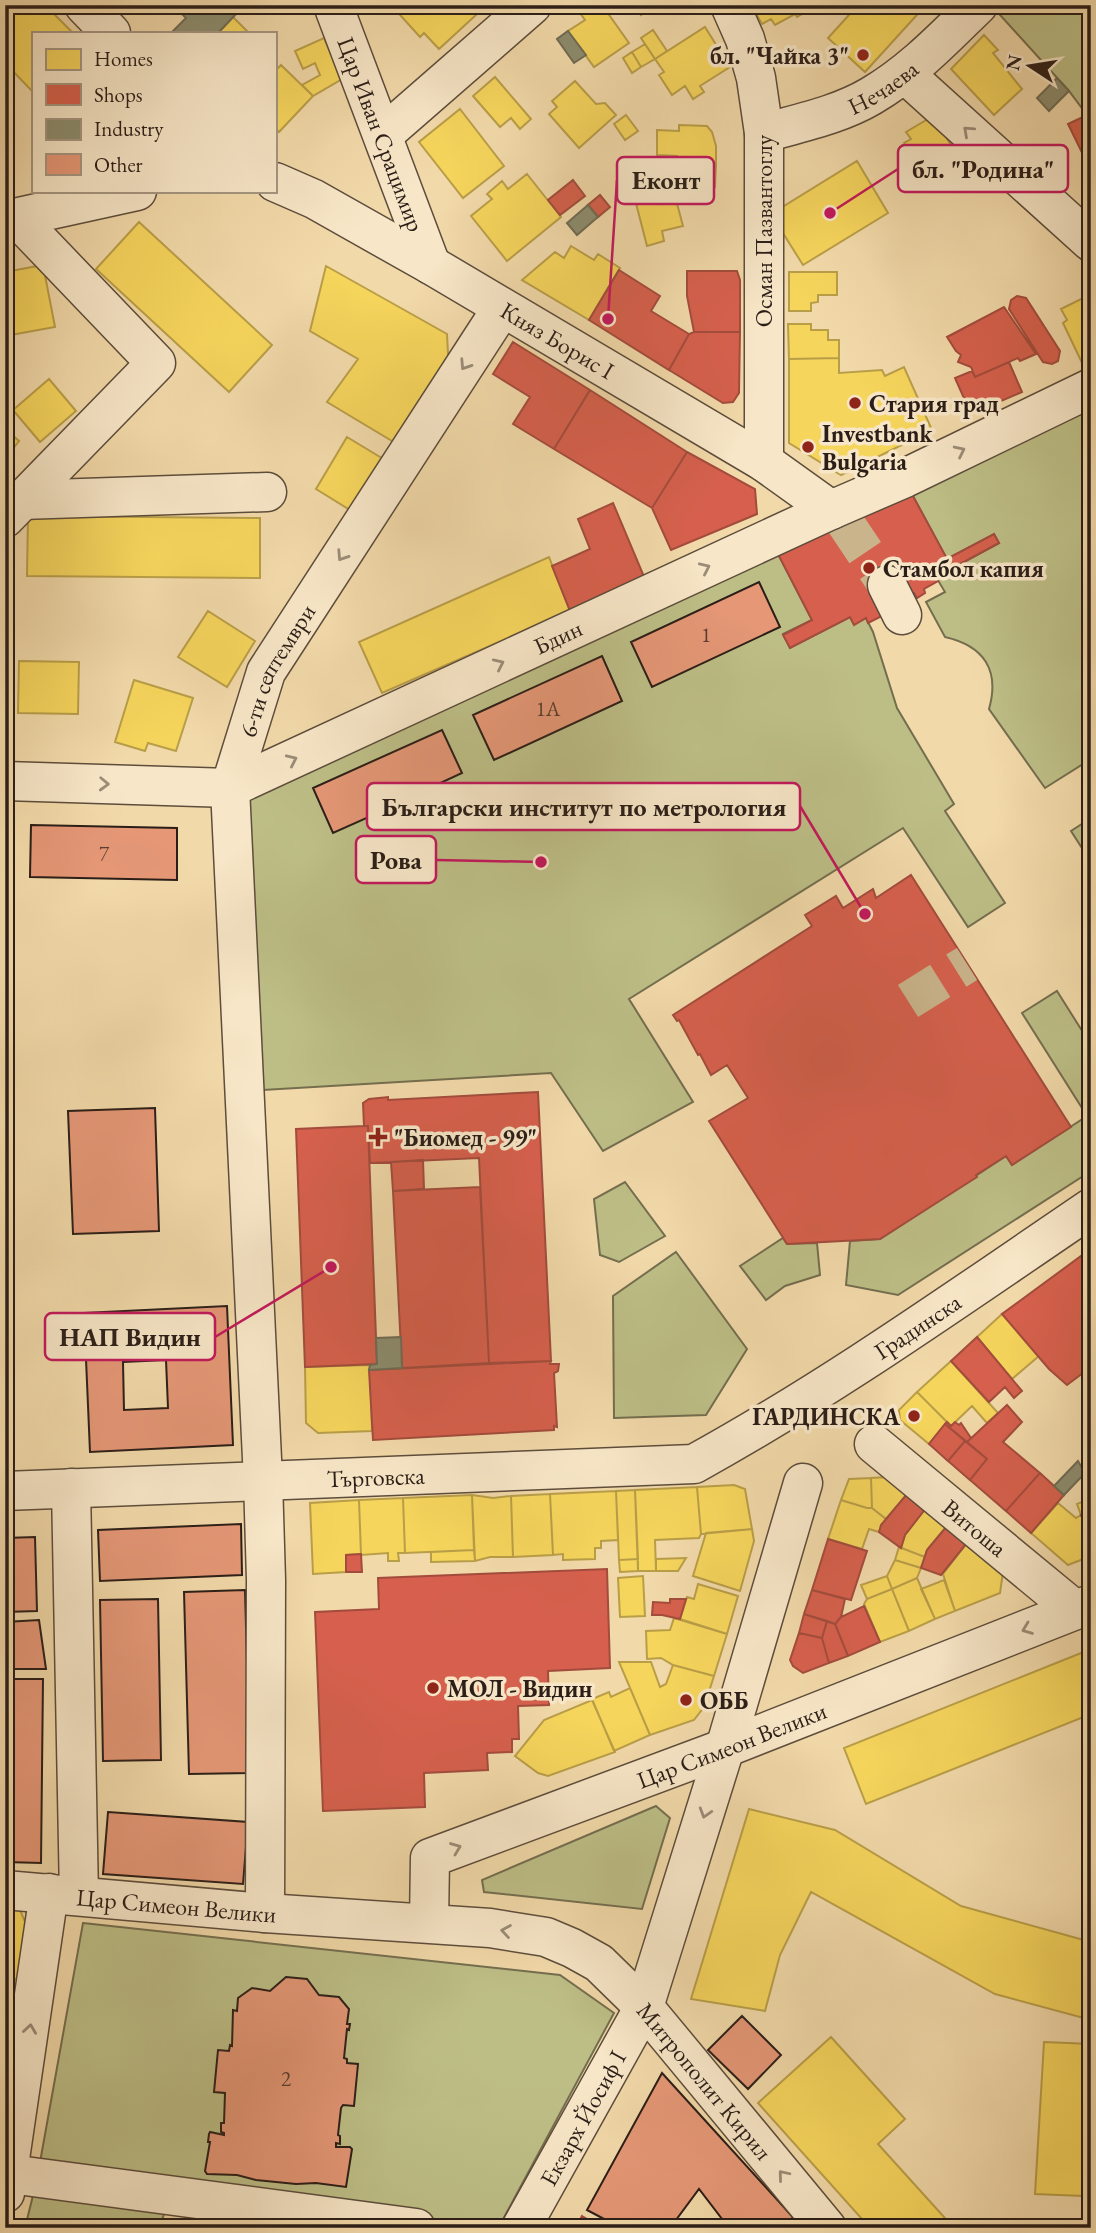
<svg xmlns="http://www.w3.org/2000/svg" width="1096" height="2233" font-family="'EB Garamond',serif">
<rect width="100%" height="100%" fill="#f2d9a9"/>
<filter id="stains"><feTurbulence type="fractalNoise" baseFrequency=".00286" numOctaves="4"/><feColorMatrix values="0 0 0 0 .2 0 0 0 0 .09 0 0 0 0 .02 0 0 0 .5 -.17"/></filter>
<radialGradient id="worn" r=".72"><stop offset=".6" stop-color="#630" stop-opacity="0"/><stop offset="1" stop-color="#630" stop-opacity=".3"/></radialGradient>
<!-- green -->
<path fill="#bdbe86" stroke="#746e4f" stroke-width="2" d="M991,5H1091V113L1087,115L1069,91Z
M1091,388V759L1045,788L989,709C1000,670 984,646 945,637L926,602L945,592L936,577L999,543L994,534L947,559L907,485Z
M778,554L812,620L783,634L790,648L850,617L854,624L866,618L873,632L897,708L954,804L945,811L1005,903L968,927L903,828L629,999L693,1102L603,1151L551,1073L245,1091L230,788Z
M1091,818V862L1071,831Z
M1057,991L1091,1045V1171L898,1295L846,1285L850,1241L880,1239L1006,1156L1012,1165L1087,1116L1022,1013Z
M625,1182L665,1236L619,1262L600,1255L594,1199Z
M783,1238L787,1244L817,1243L820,1275L785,1286L766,1300L740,1266Z
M676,1252L747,1349L706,1415L614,1418L613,1296Z
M656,1806L670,1818L642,1909L484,1892L482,1880Z
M83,1923L560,1975L614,2013L500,2225L169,2196L160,2228H25L37,2179Z"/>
<!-- homes -->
<path fill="#f6d55c" stroke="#b99e48" stroke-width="2" d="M5,5H45L73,33H33V92L5,63Z
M391,5H466L476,15L439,49L424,33L420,37Z
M591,5H602L629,43L594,67L568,31L585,20L580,13Z
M634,5H655L641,15Z
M751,5H815L816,6L797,17L795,14L775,25L771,19L762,24Z
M858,5H926L865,72L828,38Z
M1076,5H1091V20Z
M233,17L249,33H218Z
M705,27L730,67L700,86L704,92L693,99L685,86L672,95L659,75L664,72L655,59Z
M653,30L667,51L655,59L641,38Z
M984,35L998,50L993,53L1022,89L994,115L951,69Z
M324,38L342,79L313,96L302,85L320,75L315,63L303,69L295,51Z
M645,44L655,59L641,67L632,52Z
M632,52L641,67L632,73L623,58Z
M281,65L313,96L279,132L275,128V71Z
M495,77L531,119L520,129L511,118L500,127L473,96Z
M575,81L596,104L605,103L616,115L579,148L549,114L557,107L552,101Z
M460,109L504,166L463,198L419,142Z
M626,115L638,131L625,140L614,124Z
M933,116L964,166L922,191L906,166L914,161L904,143L911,139L906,132Z
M679,125L707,126L712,132L716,146V166L677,165V156L657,155V130L679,131Z
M857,161L888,213L803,265L771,214Z
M684,165L716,166L715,187L684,185Z
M657,173L659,184L671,181L683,226L662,231L664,241L647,246L630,180Z
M527,174L561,217L507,261L471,216L492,199L487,194L502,181L508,189Z
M139,222L272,345L229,392L96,269Z
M571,246L594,260L598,254L620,268L589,320L522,280L555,252L564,258Z
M43,265L55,327L5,336V272Z
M326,266L447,334L449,373L397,444L327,402L358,359L310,331Z
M789,272H837V295H818V302L811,303V311H789Z
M1091,294V361L1083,365L1063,323L1067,320L1061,309Z
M788,324H811V330H828V340H839V358L789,359Z
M839,358V373L882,370L885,376L904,367L932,430L841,475L789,443V359Z
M49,379L76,411L40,442L13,410Z
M5,429L19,441L5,459Z
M347,437L390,463L358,515L316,489Z
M28,516L260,518V578L27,576Z
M549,557L570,611L382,693L359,642Z
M208,611L255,641L227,687L178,657Z
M19,661L79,662L78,714L18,713Z
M134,680L193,698L176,751L148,743L145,751L115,742Z
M1002,1314L1039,1356L1012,1379L977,1337Z
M951,1361L998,1413L987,1423L972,1406L951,1426L917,1392Z
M370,1365L372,1431L318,1433L306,1423L305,1367Z
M917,1392L947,1422L929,1444L900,1420L899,1410Z
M888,1477L907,1494L886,1519L872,1508L871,1478Z
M871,1478L872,1508H867L841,1500L849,1479Z
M734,1485L745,1489L752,1529L701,1534L697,1487Z
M697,1487L701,1534L699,1538L655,1540L656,1571H638L635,1490Z
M635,1490L638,1559L619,1560L616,1491Z
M616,1491L618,1540L601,1541V1548H595V1559L563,1560V1554L553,1555L550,1494Z
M550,1494L553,1555L513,1557L511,1496Z
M472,1495L493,1498L511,1496L513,1557H490L475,1561Z
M472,1495L474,1550L405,1553L403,1498Z
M403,1498L405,1553H398L399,1561H388V1553L361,1555L359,1500Z
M1091,1498V1512L1081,1515L1077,1504Z
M359,1500L361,1554L346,1555V1572L313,1574L310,1503Z
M841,1500L867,1508H872L886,1519L879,1532L869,1529L862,1549L828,1539Z
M1058,1503L1076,1518L1081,1515L1091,1539V1556L1068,1565L1031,1533Z
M926,1508L947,1526L927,1550L925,1557L901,1548L905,1535Z
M752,1529L754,1541L740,1591L693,1576L706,1533Z
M967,1543L1003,1572L1000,1593L955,1611L943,1574Z
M899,1547L925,1557L921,1568L895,1560Z
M474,1550L475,1561L431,1562V1552Z
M686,1558L678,1571H656V1559Z
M638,1559V1571L620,1572L619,1560Z
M895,1560L921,1568L917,1578L892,1589L887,1576Z
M643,1576L645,1616L620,1617L618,1578Z
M887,1576L892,1589L867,1599L861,1585Z
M917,1578L935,1619L909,1631L892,1589Z
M944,1580L955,1611L935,1619L921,1589Z
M698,1584L738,1596L727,1634L680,1619L687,1597L694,1599Z
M892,1589L909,1631L880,1642L864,1604L867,1599Z
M674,1618L727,1634L714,1676L673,1665L661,1658L647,1659L646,1631L670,1630Z
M1091,1649V1714L866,1804L844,1748Z
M619,1662H651L660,1687L666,1684L673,1665L714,1676L704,1707L694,1720L650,1735Z
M630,1688L650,1735L614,1751L592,1699L609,1692L611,1697Z
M592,1700L615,1752L548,1776L538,1773L515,1756L544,1720Z
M749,1809L835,1830L961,1906L1091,1942V2020L995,1994L811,1892L780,1955L765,2011L691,1999Z
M5,1900L16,1901L33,1940L27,1983L9,1977L5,1986Z
M831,2037L905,2119L878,2144L954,2228H870L758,2103Z
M1044,2042L1091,2044L1083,2196L1035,2194Z"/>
<!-- shops -->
<path fill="#d6604d" stroke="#a34c3d" stroke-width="2" d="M1091,113V171L1068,124Z
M573,180L585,196L560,215L548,200Z
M600,195L610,207L598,217L588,205Z
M619,270L660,296L651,311L689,334L669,370L589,320Z
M687,271H737L740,280V332H694L687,296Z
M1017,296L1026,298L1060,351L1058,361L1052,364L1043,362L1009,309L1011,300Z
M1004,307L1036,354L1020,361L1018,358L975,377L971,367L958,362L961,355L956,351L947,337Z
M694,332H740L739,393L733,402L723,403L669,370L689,334Z
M513,342L590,390L554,449L513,424L530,397L493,374Z
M1009,362L1022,392L971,414L955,378L972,371L975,377Z
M590,390L687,452L652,508L554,449Z
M687,452L755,489L757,514L671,550L652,508Z
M907,485L947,559L994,534L999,543L936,577L938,581L924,589L925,593L917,598L914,593L907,596L882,616L868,623L866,618L854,625L850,617L790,648L783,635L812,620L778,554Z
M613,503L645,579L570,611L552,566L590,549L578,519Z
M911,875L1071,1127L1012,1165L1006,1156L976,1175L977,1177L880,1239L787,1244L709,1121L748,1098L727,1065L711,1075L700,1054L698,1055L679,1020L677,1021L673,1015L812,926L805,915L836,896L843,908L873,889L876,898Z
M538,1092L551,1361L489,1363L479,1158L370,1163L368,1126H364L363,1103L369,1099L388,1097V1100Z
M364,1126H368L377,1364L305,1367L296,1129Z
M423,1160L424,1189L393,1191L391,1162Z
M480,1187L489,1363L402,1368L393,1191Z
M1091,1250V1271L1081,1256Z
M1081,1256L1091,1271V1367L1067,1385L1049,1369L1002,1314Z
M977,1337L1022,1391L1014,1398L1005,1387L989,1402L951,1361Z
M551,1361L550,1364H559L558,1371L554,1373L557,1427L554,1426V1430L373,1440L369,1370Z
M1007,1405L1022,1422L1003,1442L1040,1473L1006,1511L970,1480L987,1459L967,1442Z
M947,1422L951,1426L955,1422L959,1425L961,1423L971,1438L967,1442L945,1424Z
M945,1424L965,1441L948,1461L929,1444Z
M965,1441L987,1459L970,1480L948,1461Z
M1040,1473L1064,1495L1031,1533L1006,1511Z
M907,1494L926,1508L905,1535L901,1548L879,1532L881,1525Z
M1091,1512V1539L1081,1515Z
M947,1526L967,1543L941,1575L921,1568L927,1550Z
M828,1539L867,1551L851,1600L812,1590Z
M361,1554L362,1572H346V1555Z
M607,1569L610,1668L548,1671L549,1705L518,1706L519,1739H512V1752L487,1753L488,1770L424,1773L425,1807L323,1811L315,1612L379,1609L378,1578Z
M812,1590L845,1599L841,1617L835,1624L804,1614Z
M670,1599H686L680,1619L662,1615H652L653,1602L670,1603Z
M864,1606L880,1642L848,1656L835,1624L841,1617Z
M804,1614L827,1621L822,1638L799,1633Z
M827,1621L835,1624L848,1656L829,1663L822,1638Z
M799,1633L822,1638L829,1663L803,1673L793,1666L790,1660Z
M582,2216L602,2228H576Z"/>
<!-- industry -->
<path fill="#8c8c6e" stroke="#6f6b54" stroke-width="2" d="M186,5H231L238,12L218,33H175L173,31L186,18L180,12Z
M568,31L586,55L574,63L557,39Z
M1057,78L1069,91L1049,111L1037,98Z
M588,205L598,217L577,235L567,223Z
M401,1337L402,1368L369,1370L370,1365L377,1364L376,1338Z
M1078,1461L1085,1473L1064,1495L1054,1486Z"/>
<!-- building -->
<path fill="#e59776" stroke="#2b1e18" stroke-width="2" fill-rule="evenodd" d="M759,582L780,627L652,687L631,642Z
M602,656L622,701L494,760L473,715Z
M442,730L462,773L397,803L399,808L375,820L373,815L333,833L313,788Z
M31,825L177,828V880L30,877Z
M5,826H8L6,880H5Z
M155,1108L159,1231L73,1234L68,1111Z
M227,1306L233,1445L90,1452L84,1313ZM166,1360L168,1408L124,1410L123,1362Z
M241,1524L242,1575L100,1581L98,1530Z
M35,1537L37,1611L5,1612V1538Z
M245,1590L250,1773L189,1774L184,1592Z
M158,1599L161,1760L103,1761L100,1600Z
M39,1620L46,1669H5V1622Z
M5,1679H43L41,1863L5,1862Z
M108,1812L248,1822L243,1884L103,1874Z
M286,1977L307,1979L319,1995L339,1997L349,2009L347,2024H350L349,2030L347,2029L344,2058L347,2059V2063L358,2064L354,2106L343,2105L341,2108L338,2135L340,2136V2144L336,2143V2147H350L352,2149L346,2187L316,2183L296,2184L256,2180L237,2175L207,2174L205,2171L210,2142H208L209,2134L210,2132L224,2135V2133L221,2132V2123H224L225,2093L214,2092L218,2050L229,2051L230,2045L232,2046L233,2010L237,2011L238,1998L252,1988L270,1991Z
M742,2016L781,2055L748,2089L708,2050Z
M662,2073L791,2215L799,2228H729L699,2189L670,2228H621L587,2210Z"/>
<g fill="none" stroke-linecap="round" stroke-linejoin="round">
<!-- minor-tunnel -->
<path stroke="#cab48c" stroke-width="38" stroke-dasharray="38 19" stroke-linecap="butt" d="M844,521L887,585
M908,1001L967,964"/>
<!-- minor casing -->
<g stroke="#5d4d3c" stroke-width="41">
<g id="minor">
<path d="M84,5L111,33"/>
<path id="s1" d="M333,5L431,265"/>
<path d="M730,5L745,39L756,78L764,133V462"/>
<path d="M905,74L1091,242"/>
<path id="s2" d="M764,133C799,123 839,115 871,96C912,72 944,38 978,5"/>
<path d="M383,135L532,5"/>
<path id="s3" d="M275,182L314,199L431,265L764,462L831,510"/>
<path d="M5,220L137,191"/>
<path d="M21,500L267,492"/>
<path d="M5,518L156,363L17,218"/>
<path d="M887,585L902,615"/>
<path id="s4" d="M5,781L230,788L831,510L905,478L1091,388"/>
<path id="s5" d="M874,1444L1075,1610"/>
<path d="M71,1488L79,1896"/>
<path id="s6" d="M5,1491L694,1464C832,1388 961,1296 1091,1208"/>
<path id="s7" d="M5,1890L265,1913L490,1928L546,1937L572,1948L599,1963L644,2007L827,2228"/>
<path id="s8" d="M265,1913L266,1580L263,1480L230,788L266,672L502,308"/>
<path id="s9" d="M429,1923L430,1858L725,1748L1091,1604"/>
<path d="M10,2174L416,2228"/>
<path d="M5,2193L49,1893"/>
<path id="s10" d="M521,2228L644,2007L725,1748L803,1483"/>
</g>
</g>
<!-- minor -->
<use href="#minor" stroke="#f7e6c7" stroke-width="38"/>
</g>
<!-- one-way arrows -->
<defs><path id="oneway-chevron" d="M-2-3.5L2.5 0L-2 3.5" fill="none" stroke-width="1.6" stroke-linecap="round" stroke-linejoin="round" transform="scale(1.75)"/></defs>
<g stroke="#9b8c78">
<use href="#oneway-chevron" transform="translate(968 131) rotate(-138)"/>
<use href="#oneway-chevron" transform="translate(465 365) rotate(123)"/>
<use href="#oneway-chevron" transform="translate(960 451) rotate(-26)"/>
<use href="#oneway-chevron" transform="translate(342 556) rotate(123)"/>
<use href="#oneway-chevron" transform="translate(705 568) rotate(-25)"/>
<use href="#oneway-chevron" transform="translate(499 664) rotate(-25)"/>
<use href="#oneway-chevron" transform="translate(292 760) rotate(-25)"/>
<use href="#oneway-chevron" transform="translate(104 784) rotate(2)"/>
<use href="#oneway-chevron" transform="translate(1027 1629) rotate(159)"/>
<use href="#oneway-chevron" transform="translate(705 1813) rotate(107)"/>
<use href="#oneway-chevron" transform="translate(456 1848) rotate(-21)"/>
<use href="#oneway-chevron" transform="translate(506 1931) rotate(-171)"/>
<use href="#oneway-chevron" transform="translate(30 2029) rotate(-82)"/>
<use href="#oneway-chevron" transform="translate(783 2175) rotate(-130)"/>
</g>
<!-- markers -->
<g fill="#8f2418" stroke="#f7e6c7" stroke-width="2.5">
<circle cx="863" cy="55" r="7"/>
<circle cx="855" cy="403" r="7"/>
<circle cx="808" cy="447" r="7"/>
<circle cx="869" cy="568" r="7"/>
<path d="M374.5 1126.5h7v7h7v7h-7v7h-7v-7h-7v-7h7z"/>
<circle cx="914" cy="1416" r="7"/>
<circle cx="433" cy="1688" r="7"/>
<circle cx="686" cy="1700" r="7"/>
</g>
<g text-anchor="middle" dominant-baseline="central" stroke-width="7" stroke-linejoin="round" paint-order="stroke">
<!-- number labels -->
<g font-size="21" fill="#5a3c30">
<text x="706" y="634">1</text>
<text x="548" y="708">1А</text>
<text x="104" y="853">7</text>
<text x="286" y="2078">2</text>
</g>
<!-- poi labels -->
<g font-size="24" font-weight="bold" fill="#2b1e18" stroke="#f7e6c7" text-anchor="start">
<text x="849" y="55" text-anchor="end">бл. "Чайка 3"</text>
<text x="869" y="403">Стария град</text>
<text x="822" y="433">Investbank<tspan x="822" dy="28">Bulgaria</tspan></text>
<text x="883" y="568">Стамбол капия</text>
<text x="394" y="1137">"Биомед - 99"</text>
<text x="900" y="1416" text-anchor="end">ГАРДИНСКА</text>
<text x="447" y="1688">МОЛ - Видин</text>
<text x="700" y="1700">ОББ</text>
</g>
<!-- street labels -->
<g font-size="24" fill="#2b1e18" stroke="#f7e6c7">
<text stroke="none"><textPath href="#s2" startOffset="128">Нечаева</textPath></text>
<text stroke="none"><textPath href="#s1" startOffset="138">Цар Иван Срацимир</textPath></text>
<text transform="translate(763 231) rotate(-90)">Осман Пазвантоглу</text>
<text stroke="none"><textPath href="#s3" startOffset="324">Княз Борис I</textPath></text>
<text stroke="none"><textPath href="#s4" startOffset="586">Бдин</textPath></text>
<text stroke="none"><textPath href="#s8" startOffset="1253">6-ти септември</textPath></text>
<text stroke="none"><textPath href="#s6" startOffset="952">Градинска</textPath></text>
<text stroke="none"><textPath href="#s6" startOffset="371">Търговска</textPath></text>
<text stroke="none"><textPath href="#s5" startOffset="131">Витоша</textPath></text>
<text stroke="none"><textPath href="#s9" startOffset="387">Цар Симеон Велики</textPath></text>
<text stroke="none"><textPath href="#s7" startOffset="172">Цар Симеон Велики</textPath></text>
<text stroke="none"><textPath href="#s7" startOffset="761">Митрополит Кирил</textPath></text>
<text stroke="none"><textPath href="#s10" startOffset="126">Екзарх Йосиф I</textPath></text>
</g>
</g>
<!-- callouts -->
<path fill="none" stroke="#c2185b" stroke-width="2.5" d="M830 213L898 169M608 319L617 180M865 914L800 806M541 862L436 860M331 1267L215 1337"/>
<g fill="#c2185b" stroke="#f7e6c7" stroke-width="2.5">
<circle cx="830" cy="213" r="7"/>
<circle cx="608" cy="319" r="7"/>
<circle cx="865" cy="914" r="7"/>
<circle cx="541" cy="862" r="7"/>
<circle cx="331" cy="1267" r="7"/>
</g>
<g fill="#f7e6c7" stroke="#c2185b" stroke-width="2.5">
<rect x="898" y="145" width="170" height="47" rx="7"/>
<rect x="617" y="157" width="97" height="47" rx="7"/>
<rect x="367" y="783" width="433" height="47" rx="7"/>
<rect x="356" y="836" width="80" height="47" rx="7"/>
<rect x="45" y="1313" width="170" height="47" rx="7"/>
</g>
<g font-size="26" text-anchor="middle" font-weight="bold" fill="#2b1e18">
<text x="983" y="178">бл. "Родина"</text>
<text x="666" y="189">Еконт</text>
<text x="584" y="816">Български институт по метрология</text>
<text x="396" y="869">Рова</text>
<text x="130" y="1346">НАП Видин</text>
</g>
<!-- margin -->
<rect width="1096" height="2233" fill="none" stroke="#f2d9a9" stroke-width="28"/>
<rect x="7" y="7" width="1082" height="2219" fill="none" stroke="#2b1e18" stroke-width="3.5"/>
<rect x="14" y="14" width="1068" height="2205" fill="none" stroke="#2b1e18" stroke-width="2"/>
<!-- legend -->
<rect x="32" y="32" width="245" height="161" fill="#f7e6c7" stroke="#a59681" stroke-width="2"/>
<rect x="46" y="49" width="35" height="21" fill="#f6d55c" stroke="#a59681" stroke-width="2"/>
<text x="94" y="66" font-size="21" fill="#2b1e18">Homes</text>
<rect x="46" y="84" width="35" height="21" fill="#d6604d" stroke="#a59681" stroke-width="2"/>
<text x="94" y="102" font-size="21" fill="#2b1e18">Shops</text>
<rect x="46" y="119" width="35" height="21" fill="#8c8c6e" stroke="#a59681" stroke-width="2"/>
<text x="94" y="136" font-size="21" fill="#2b1e18">Industry</text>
<rect x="46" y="154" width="35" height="21" fill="#e59776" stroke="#a59681" stroke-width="2"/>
<text x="94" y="172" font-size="21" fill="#2b1e18">Other</text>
<!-- north arrow -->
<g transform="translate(1030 66) rotate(282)" stroke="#f7e6c7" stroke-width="5" paint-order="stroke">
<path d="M0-5L12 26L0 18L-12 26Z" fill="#2b1e18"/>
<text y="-10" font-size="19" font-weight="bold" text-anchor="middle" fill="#2b1e18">N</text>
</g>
<rect width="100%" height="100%" filter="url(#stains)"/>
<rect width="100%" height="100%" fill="url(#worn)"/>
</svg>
